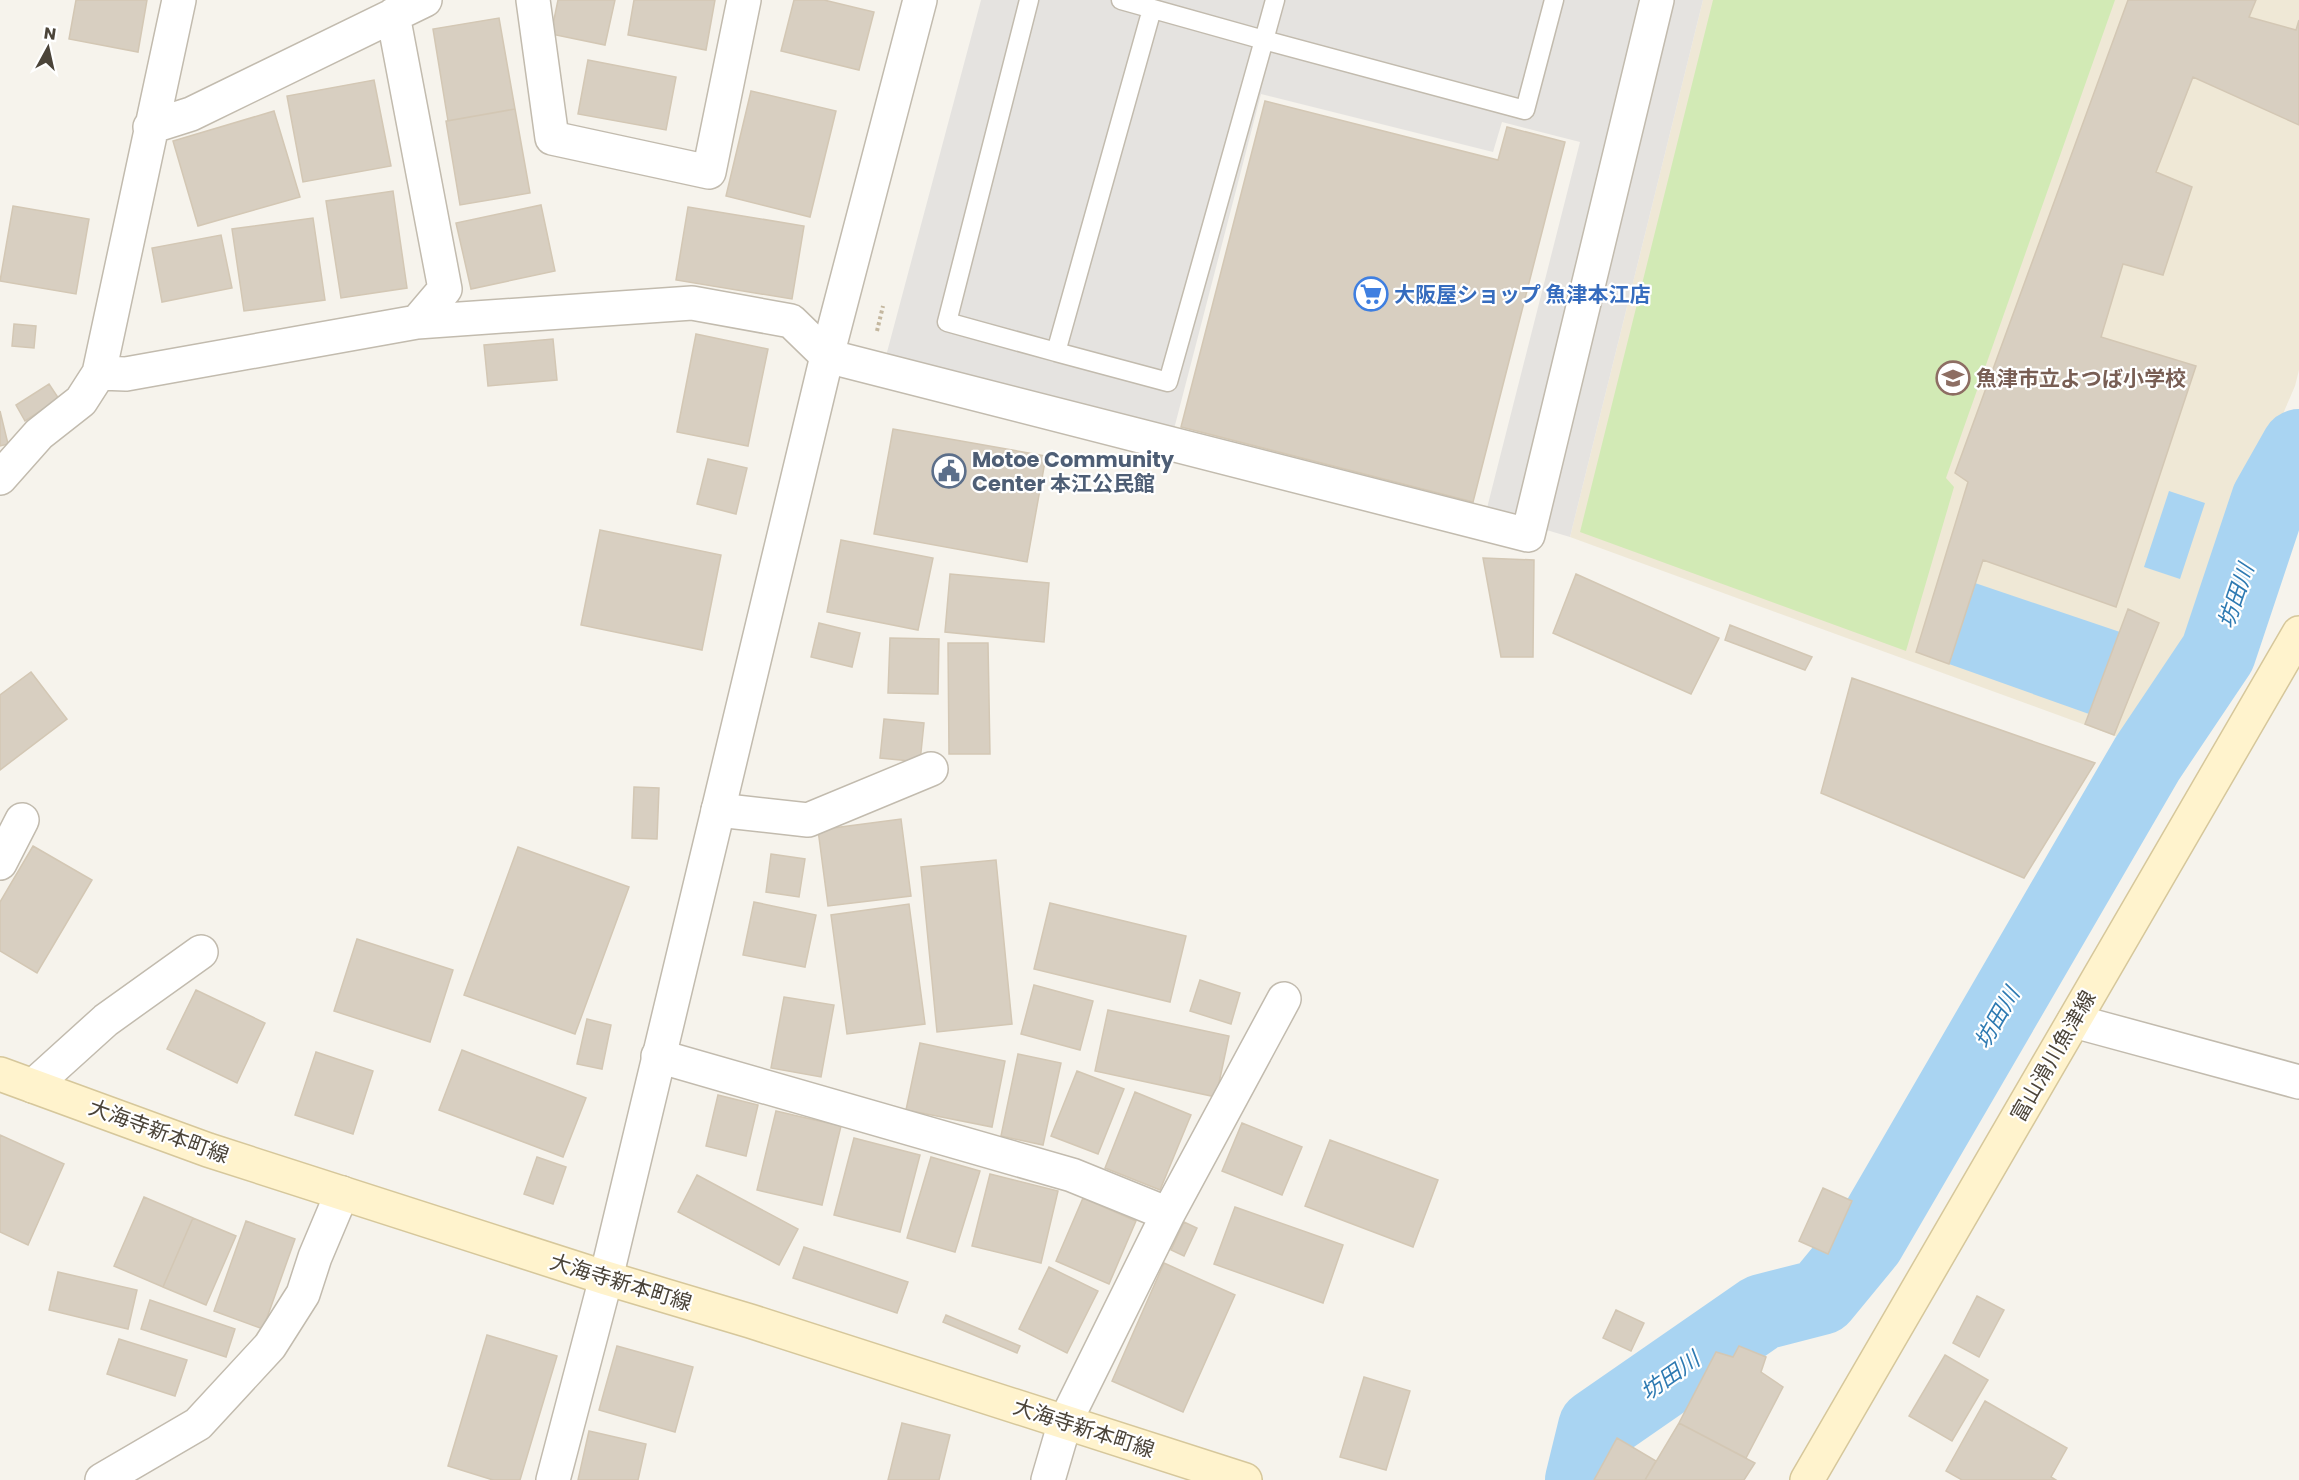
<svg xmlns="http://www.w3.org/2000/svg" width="2299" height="1480" font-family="Poppins,'Noto Sans JP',sans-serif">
<rect width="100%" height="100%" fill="#f6f3ec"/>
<!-- education -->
<path fill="#efe8d6" d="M1703,0H2299V370L2295,386L2140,745L1570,537Z"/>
<!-- green -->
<path fill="#d2eab5" d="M1713,0H2115L1946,478L1954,487L1906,651L1580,532Z"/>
<!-- parking -->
<path fill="#e5e3e0" d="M981,0H1703L1570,537L1486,512L1580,142L1502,122L1493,152L1261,94L1174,429L886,356Z"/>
<!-- water -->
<path fill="#a9d4f2" d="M2169,491L2205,503L2180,579L2144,567Z
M1975,583L2120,632L2089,714L1949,664Z"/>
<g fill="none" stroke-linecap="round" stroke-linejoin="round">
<!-- river -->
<path stroke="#a9d4f2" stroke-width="76" d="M1583,1480L1596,1427L1762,1312L1821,1297L1867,1241L2147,759L2218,653L2269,500L2299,447"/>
</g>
<!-- building -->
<path fill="#d8cfc1" stroke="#d3c7b4" stroke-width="1.5" d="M76,0H147L138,52L69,39Z
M558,0H615L605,45L551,34Z
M634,0H715L706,50L628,35Z
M794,0H824L874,12L859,70L781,51Z
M2128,0H2256L2249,17L2296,30L2299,20V125L2193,77L2156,172L2192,187L2163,275L2123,264L2101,337L2196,366L2116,607L1983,560L1949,664L1916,652L1968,482L1955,473Z
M499,18L515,109L448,121L433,29Z
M588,60L676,77L666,130L578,114Z
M374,80L391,166L303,182L287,96Z
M751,91L836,111L810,217L726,196Z
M1265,101L1498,160L1507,127L1565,142L1473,502L1181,427Z
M515,109L530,193L460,205L446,121Z
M274,111L300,197L198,226L173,141Z
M393,191L407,288L341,298L326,201Z
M541,205L555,271L471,289L456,223Z
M13,206L89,219L76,294L0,281Z
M688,207L804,226L792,299L676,280Z
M313,218L325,300L244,311L232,229Z
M221,235L232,288L162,302L152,248Z
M14,324L36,326L34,348L12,346Z
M696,334L768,349L748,446L677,432Z
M553,339L557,380L488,386L484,345Z
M49,384L59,399L25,421L16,405Z
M0,411L8,444L0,446Z
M893,429L1046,456L1027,562L874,534Z
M708,459L747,468L736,514L697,504Z
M600,530L721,555L702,650L581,625Z
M841,540L933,558L918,630L827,612Z
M1483,558L1534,560L1533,657H1501Z
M950,574L1049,583L1044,642L945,632Z
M1576,574L1719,638L1691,694L1553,633Z
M2128,609L2159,623L2114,735L2085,724Z
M819,623L860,633L852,667L811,657Z
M1730,625L1812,657L1805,670L1725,640Z
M890,638L939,639L938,694L888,693Z
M948,643H988L990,754H949Z
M31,672L67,719L0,770V695Z
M1852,678L2095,763L2024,878L1821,793Z
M884,719L924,723L920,762L880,758Z
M634,787L659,788L657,839L632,838Z
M901,819L911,896L828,906L818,830Z
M33,846L92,880L37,973L0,951V902Z
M518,847L629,887L575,1034L464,995Z
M771,854L805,859L799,897L766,892Z
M996,860L1012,1024L937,1032L921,867Z
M754,902L816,915L805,967L743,955Z
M1050,903L1186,936L1170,1002L1034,969Z
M909,904L925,1024L847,1034L831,915Z
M357,939L453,970L430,1042L334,1011Z
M1200,980L1240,993L1231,1024L1190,1011Z
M1034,985L1093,1001L1080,1050L1021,1034Z
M196,990L265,1023L237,1083L167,1049Z
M784,997L834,1005L821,1077L771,1068Z
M1108,1010L1229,1036L1216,1097L1095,1071Z
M587,1019L611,1025L602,1069L577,1064Z
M920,1043L1005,1061L992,1127L906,1110Z
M462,1050L586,1098L563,1157L439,1110Z
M316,1052L373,1071L353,1134L295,1115Z
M1018,1054L1061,1063L1043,1145L1001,1136Z
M1077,1071L1124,1089L1098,1154L1051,1136Z
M1135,1092L1191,1115L1160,1190L1105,1168Z
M718,1095L758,1105L746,1156L706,1146Z
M776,1111L841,1126L822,1205L757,1190Z
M1242,1123L1302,1147L1282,1195L1222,1171Z
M0,1135L64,1164L28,1245L0,1232Z
M854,1138L920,1155L900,1232L834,1215Z
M1330,1140L1438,1180L1413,1247L1305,1206Z
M537,1157L566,1167L553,1204L524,1194Z
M931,1157L980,1171L955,1252L907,1238Z
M990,1174L1058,1191L1041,1263L972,1246Z
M697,1175L798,1229L779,1265L678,1212Z
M1823,1188L1852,1201L1828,1254L1799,1241Z
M144,1197L193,1218L163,1287L114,1266Z
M1083,1198L1136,1221L1109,1284L1056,1261Z
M1235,1207L1343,1245L1323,1303L1214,1264Z
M193,1218L236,1236L206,1305L163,1287Z
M246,1221L295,1239L263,1329L214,1311Z
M1184,1222L1197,1228L1184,1256L1171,1250Z
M804,1247L908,1282L897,1313L793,1278Z
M1164,1263L1235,1295L1183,1412L1112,1381Z
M1049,1267L1098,1291L1067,1353L1019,1329Z
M58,1272L137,1290L128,1329L49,1310Z
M1977,1296L2004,1310L1979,1357L1953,1343Z
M150,1300L235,1329L226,1357L141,1329Z
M1616,1310L1644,1323L1631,1351L1603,1338Z
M946,1315L1020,1346L1017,1353L943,1322Z
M487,1335L557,1356L520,1480H493L448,1466Z
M119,1339L187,1360L175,1396L107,1374Z
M617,1346L693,1367L675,1432L599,1410Z
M1739,1346L1766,1357L1761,1372L1783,1387L1746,1458L1679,1423L1716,1352L1733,1357Z
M1945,1355L1988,1380L1952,1441L1909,1416Z
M1364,1377L1410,1391L1386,1470L1340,1457Z
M1985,1401L2067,1448L2051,1477L2056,1480H1962L1946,1471Z
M902,1423L950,1435L939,1480H888Z
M1679,1423L1755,1463L1744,1480H1645Z
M589,1431L646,1444L638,1480H578Z
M1617,1438L1656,1461L1645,1480H1594Z"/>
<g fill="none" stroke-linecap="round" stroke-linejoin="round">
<!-- service casing -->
<g stroke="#c2bbae" stroke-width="21">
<path id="service" d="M1029,0L947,322L1056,352L1152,9
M1121,0L1264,40L1275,0
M1056,352L1168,382L1264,40L1525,110L1554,0"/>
</g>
<!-- minor casing -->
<g stroke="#c2bbae" stroke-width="36">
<path id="minor" d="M533,0L552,138L709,172L744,0
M393,15L445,289L417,322
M150,127L191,114L425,0
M99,373L126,374L417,322L692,303L791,321L827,356L1528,535L1657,0
M0,478L39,434L81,401L99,373L179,0
M718,810L808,820L931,769
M0,863L22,820
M2074,1021L2299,1082
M658,1056L1072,1175L1168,1214L1065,1422L1048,1480
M33,1086L106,1020L201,952
M1168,1214L1284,999
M102,1480L198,1424L270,1346L303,1294L315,1257L342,1193
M553,1480L606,1278"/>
</g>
<!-- tertiary casing -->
<g stroke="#c2bbae" stroke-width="36">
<path id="tertiary" d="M606,1278L827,356L920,0"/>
</g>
<!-- secondary casing -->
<g stroke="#d6c79b" stroke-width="36">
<path id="secondary" d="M0,1074L208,1150L606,1278L750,1321L1245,1480
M1807,1480L2299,633"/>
</g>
<!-- path -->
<path stroke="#c4b79f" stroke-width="4" stroke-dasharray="3 3" stroke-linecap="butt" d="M877,331L883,306"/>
<!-- service -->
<use href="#service" stroke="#fff" stroke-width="18"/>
<!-- minor -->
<use href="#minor" stroke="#fff" stroke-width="33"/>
<!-- tertiary -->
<use href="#tertiary" stroke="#fff" stroke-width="33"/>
<!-- secondary -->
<use href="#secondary" stroke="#fff3cd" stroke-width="33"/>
</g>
<!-- icons -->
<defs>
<g id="supermarket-ring" transform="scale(1.725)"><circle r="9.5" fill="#fff" stroke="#3f7fe0" stroke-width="1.5"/><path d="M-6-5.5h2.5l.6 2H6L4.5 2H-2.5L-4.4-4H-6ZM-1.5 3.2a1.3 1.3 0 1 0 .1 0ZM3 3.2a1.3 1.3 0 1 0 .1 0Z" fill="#3f7fe0"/></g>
<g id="school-ring" transform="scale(1.725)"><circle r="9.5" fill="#fff" stroke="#8d6e63" stroke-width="1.5"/><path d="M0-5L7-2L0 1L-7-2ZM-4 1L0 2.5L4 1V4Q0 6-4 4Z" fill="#8d6e63"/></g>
<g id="civic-ring" transform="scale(1.725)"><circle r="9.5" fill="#fff" stroke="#5c6f8a" stroke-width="1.5"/><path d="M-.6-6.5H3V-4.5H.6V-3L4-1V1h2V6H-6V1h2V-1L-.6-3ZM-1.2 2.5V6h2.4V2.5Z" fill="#5c6f8a"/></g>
</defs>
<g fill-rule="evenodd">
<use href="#supermarket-ring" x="1371" y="294"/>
<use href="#school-ring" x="1953" y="378"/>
<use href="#civic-ring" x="949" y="471"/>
</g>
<g text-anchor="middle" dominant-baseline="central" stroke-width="4.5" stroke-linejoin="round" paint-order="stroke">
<!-- shop labels -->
<g font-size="21" font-weight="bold" fill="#366cbe" stroke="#fff" text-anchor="start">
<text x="1394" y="294">大阪屋ショップ 魚津本江店</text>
</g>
<!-- education labels -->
<g font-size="21" font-weight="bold" fill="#785e54" stroke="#fff" text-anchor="start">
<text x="1976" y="378">魚津市立よつば小学校</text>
</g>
<!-- service labels -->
<g font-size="21" font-weight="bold" fill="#4e5e75" stroke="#fff" text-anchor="start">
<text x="972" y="459">Motoe Community<tspan x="972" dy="24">Center 本江公民館</tspan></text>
</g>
<!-- street labels -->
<g font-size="21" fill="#4b4439" stroke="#fff">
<text transform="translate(2053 1056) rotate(-60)">富山滑川魚津線</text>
<text transform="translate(159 1131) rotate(20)">大海寺新本町線</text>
<text transform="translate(621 1282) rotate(17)">大海寺新本町線</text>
<text transform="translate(1084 1428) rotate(18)">大海寺新本町線</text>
</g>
<!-- water labels -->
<g font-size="22" font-style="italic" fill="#2e7ab2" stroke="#fff">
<text transform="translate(2236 596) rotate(-71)">坊田川</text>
<text transform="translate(1997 1018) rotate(-60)">坊田川</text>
<text transform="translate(1670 1376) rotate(-35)">坊田川</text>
</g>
</g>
<!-- north arrow -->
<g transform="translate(48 48) rotate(8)" stroke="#ffffff" stroke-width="4.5" paint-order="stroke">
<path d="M0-4.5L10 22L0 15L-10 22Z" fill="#4b4439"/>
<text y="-9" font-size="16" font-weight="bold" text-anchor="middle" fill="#4b4439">N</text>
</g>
</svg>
